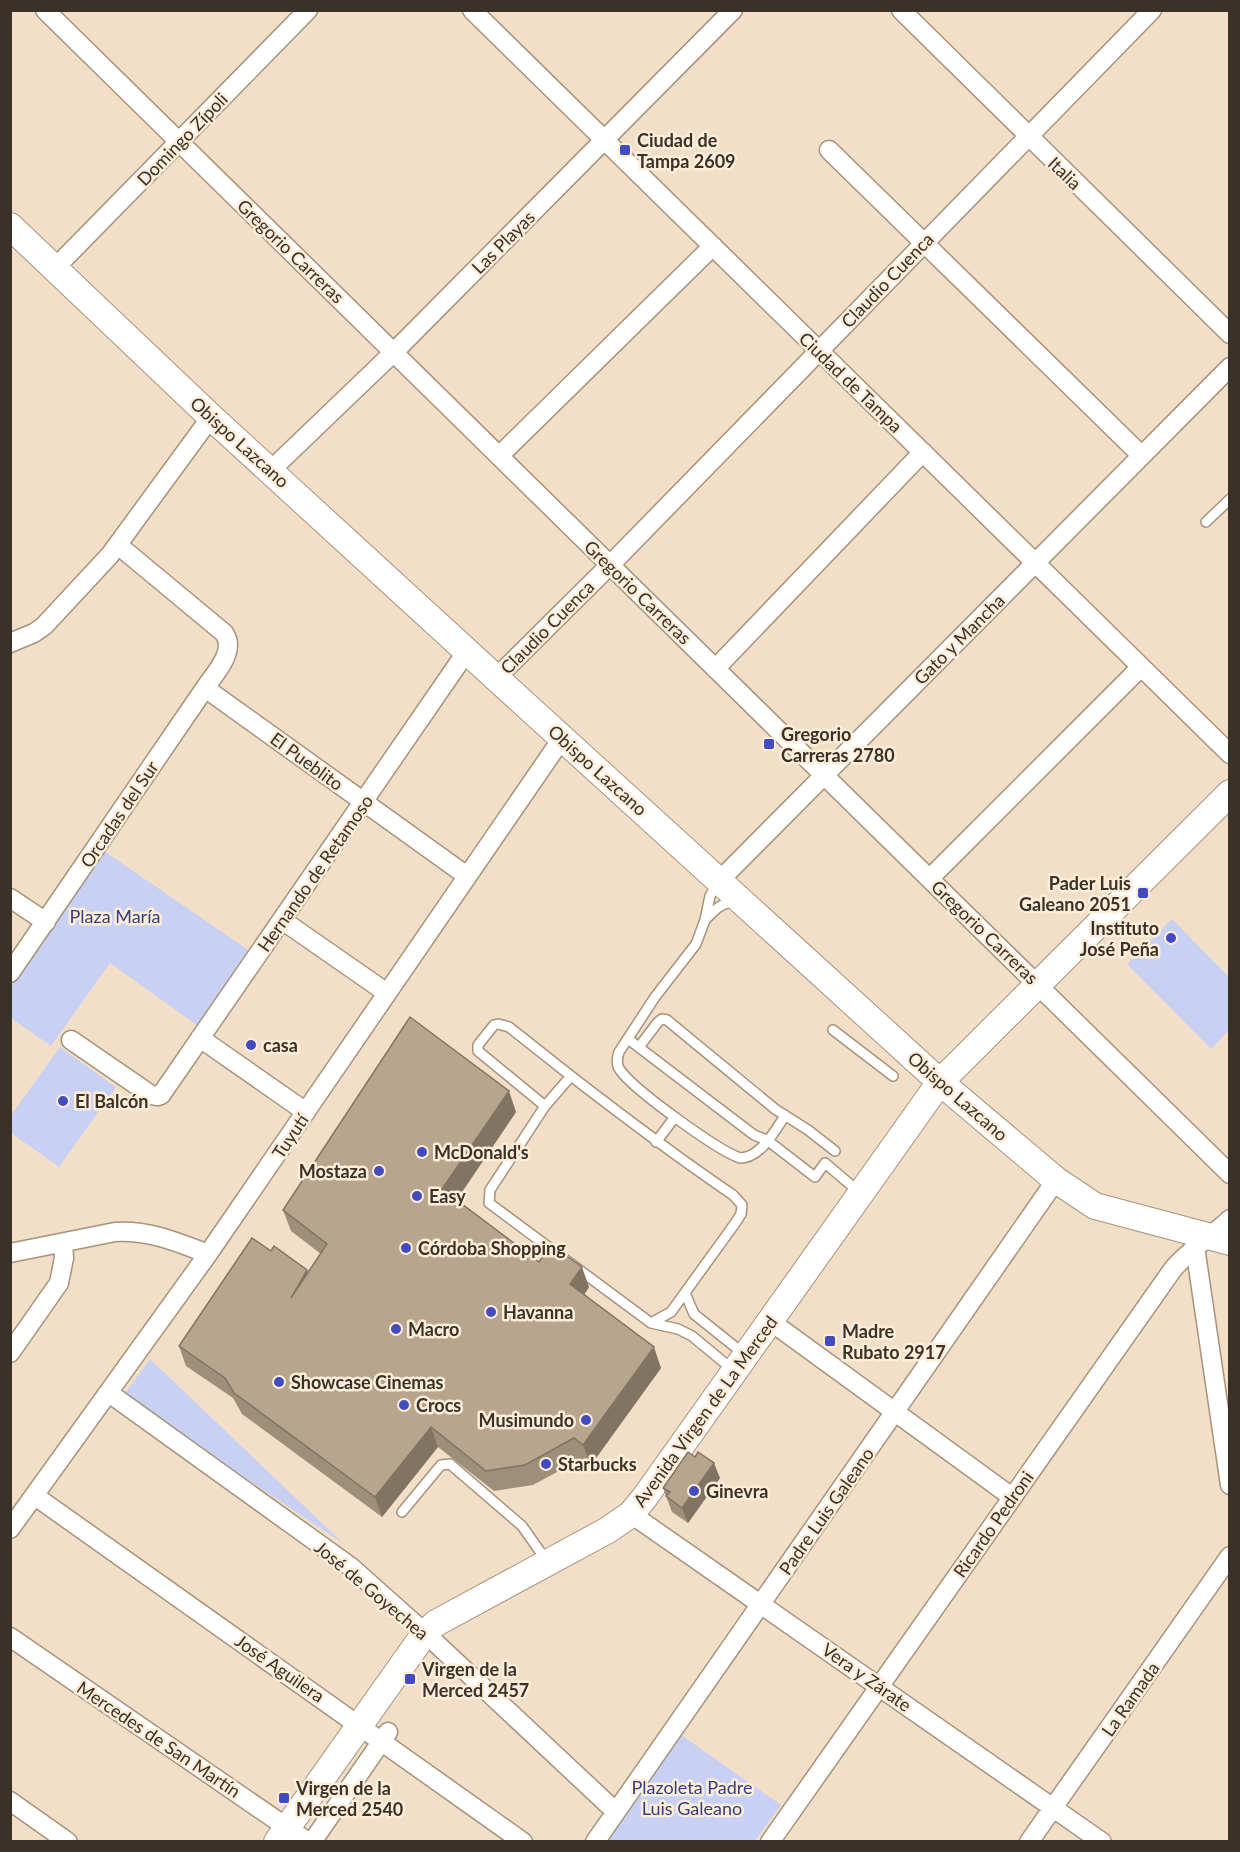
<svg xmlns="http://www.w3.org/2000/svg" width="1240" height="1852" font-family="Lato,sans-serif">
<rect width="100%" height="100%" fill="#f3dfc7"/>
<!-- green -->
<path fill="#c8d1f3" d="M104,851L254,954L205,1031L110,963L51,1046L11,1018V984Z
M1172,919L1229,977V1030L1211,1049L1127,964Z
M60,1047L116,1087L59,1167L11,1133V1115Z
M150,1359L344,1544L123,1396Z
M681,1735L781,1805L755,1841L605,1842Z"/>
<g fill="none" stroke-linecap="round" stroke-linejoin="round">
<!-- lane casing -->
<g stroke="#a6937c" stroke-width="12">
<path id="lane" d="M1206,522L1230,499
M718,882L710,896L705,920L696,944L655,997L619,1052C617,1059 616,1064 620,1070C634,1090 717,1150 740,1158C761,1158 775,1130 785,1116
M705,920C714,911 721,902 735,902
M833,1030L893,1076
M628,1039L754,1135L767,1140L815,1177L825,1163L859,1192
M639,1047L658,1022L662,1019L667,1020L775,1109L808,1130L835,1151
M571,1076C624,1117 677,1157 733,1195L742,1205L741,1214L736,1222L671,1312L651,1323L489,1203L490,1190L545,1106Z
M545,1106L478,1051V1045L494,1025L498,1024L509,1027L571,1076
M656,1142L675,1117
M685,1293L694,1314L744,1354
M651,1323L678,1329L692,1336L733,1370
M402,1512L441,1465L450,1464L522,1526L546,1560"/>
</g>
<!-- street casing -->
<g stroke="#a6937c" stroke-width="21">
<path id="street" d="M45,10L1230,1174
M472,10L1230,754
M901,10L1230,334
M829,150L1141,455
M55,268L308,10
M499,456L713,246
M271,470L394,352L733,10
M10,643L34,633L44,626L110,555L211,417
M716,668L923,452
M496,678L610,565L1152,10
M205,688L467,876
M930,878L1141,667
M720,880L1230,367
M10,898L46,922
M282,920L387,993
M10,973L205,688C215,673 237,651 224,633L118,545
M200,1038L306,1112
M71,1040L151,1095L158,1096L161,1095L467,651
M1194,1240L1230,1485
M10,1253L115,1232C149,1230 177,1242 208,1254
M770,1321L1012,1497
M10,1353L59,1283L64,1258L63,1243
M109,1393L351,1567L425,1633L616,1812
M35,1496L523,1842
M631,1514L1102,1842
M10,1529L208,1254L563,737
M10,1637L308,1842
M10,1801L68,1842
M312,1842L388,1732
M595,1842L1056,1180
M770,1842L1173,1269C1189,1250 1211,1237 1230,1219
M1029,1842L1230,1556"/>
</g>
<!-- secondary casing -->
<g stroke="#a6937c" stroke-width="28">
<path id="secondary" d="M10,226L211,417L496,678L940,1082L1056,1180L1095,1206L1230,1242
M277,1842L425,1633L436,1623L608,1530L631,1514L645,1497L940,1082L1230,793"/>
</g>
<!-- lane -->
<use href="#lane" stroke="#fff" stroke-width="9"/>
<!-- street -->
<use href="#street" stroke="#fff" stroke-width="18"/>
<!-- secondary -->
<use href="#secondary" stroke="#fff" stroke-width="26"/>
</g>
<!-- wall -->
<path fill="#9e8e7a" d="M516,1112L456,1200L539,1262L589,1287L584,1295L661,1368L591,1465L581,1459L533,1485L494,1491L438,1447L382,1517L242,1414L233,1398L186,1366L179,1346L271,1251L307,1270L308,1273L321,1254L291,1231L283,1210Z
M720,1478L688,1523L672,1512L663,1488Z"/>
<!-- shaded-wall -->
<path fill="#817463" d="M509,1091L516,1112L450,1210L442,1189Z
M582,1267L589,1287L577,1305L570,1284Z
M307,1270L314,1291L291,1298Z
M654,1347L661,1368L591,1465L583,1445Z
M431,1427L438,1447L382,1517L375,1497Z
M714,1463L720,1478L688,1523L682,1508Z"/>
<!-- building -->
<path fill="#b8a58e" stroke="#817463" stroke-width="1.5" d="M410,1017L509,1091L442,1189L539,1262L551,1245L582,1267L570,1284L654,1347L583,1445L574,1438L525,1465L486,1471L431,1427L375,1497L234,1393L225,1378L179,1346L252,1238L271,1251L274,1246L307,1270L291,1298L327,1244L283,1210Z
M688,1452L695,1457L698,1452L714,1463L682,1508L666,1496L670,1492L663,1488Z"/>
<!-- markers -->
<g fill="#424bbf" stroke="#fdedd9" stroke-width="2">
<rect x="619" y="144" width="12" height="12" rx="3"/>
<rect x="763" y="738" width="12" height="12" rx="3"/>
<rect x="1137" y="887" width="12" height="12" rx="3"/>
<circle cx="1171" cy="938" r="6"/>
<circle cx="251" cy="1045" r="6"/>
<circle cx="63" cy="1101" r="6"/>
<circle cx="422" cy="1152" r="6"/>
<circle cx="379" cy="1171" r="6"/>
<circle cx="417" cy="1196" r="6"/>
<circle cx="406" cy="1248" r="6"/>
<circle cx="491" cy="1312" r="6"/>
<circle cx="396" cy="1329" r="6"/>
<rect x="824" y="1335" width="12" height="12" rx="3"/>
<circle cx="279" cy="1382" r="6"/>
<circle cx="404" cy="1405" r="6"/>
<circle cx="586" cy="1420" r="6"/>
<circle cx="546" cy="1464" r="6"/>
<circle cx="694" cy="1491" r="6"/>
<rect x="404" y="1673" width="12" height="12" rx="3"/>
<rect x="278" y="1792" width="12" height="12" rx="3"/>
</g>
<g text-anchor="middle" dominant-baseline="central" stroke-width="5" stroke-linejoin="round" paint-order="stroke">
<!-- street labels -->
<g font-size="18" fill="#3a3228" stroke="#fdedd9">
<text transform="translate(182 139) rotate(-46)">Domingo Zípoli</text>
<text transform="translate(1065 173) rotate(44)">Italia</text>
<text transform="translate(503 242) rotate(-45)">Las Playas</text>
<text transform="translate(291 251) rotate(44)">Gregorio Carreras</text>
<text transform="translate(887 280) rotate(-46)">Claudio Cuenca</text>
<text transform="translate(851 382) rotate(44)">Ciudad de Tampa</text>
<text transform="translate(240 442) rotate(42)">Obispo Lazcano</text>
<text transform="translate(638 592) rotate(44)">Gregorio Carreras</text>
<text transform="translate(547 627) rotate(-45)">Claudio Cuenca</text>
<text transform="translate(959 639) rotate(-45)">Gato y Mancha</text>
<text transform="translate(307 761) rotate(36)">El Pueblito</text>
<text transform="translate(598 770) rotate(42)">Obispo Lazcano</text>
<text transform="translate(119 814) rotate(-56)">Orcadas del Sur</text>
<text transform="translate(315 873) rotate(-55)">Hernando de Retamoso</text>
<text transform="translate(985 932) rotate(44)">Gregorio Carreras</text>
<text transform="translate(958 1096) rotate(41)">Obispo Lazcano</text>
<text transform="translate(290 1136) rotate(-56)">Tuyutí</text>
<text transform="translate(705 1411) rotate(-54)">Avenida Virgen de La Merced</text>
<text transform="translate(826 1511) rotate(-55)">Padre Luis Galeano</text>
<text transform="translate(993 1524) rotate(-55)">Ricardo Pedroni</text>
<text transform="translate(372 1590) rotate(40)">José de Goyechea</text>
<text transform="translate(280 1668) rotate(35)">José Aguilera</text>
<text transform="translate(867 1677) rotate(35)">Vera y Zárate</text>
<text transform="translate(1130 1699) rotate(-55)">La Ramada</text>
<text transform="translate(159 1739) rotate(34)">Mercedes de San Martín</text>
</g>
<!-- poi labels -->
<g font-size="18" font-weight="bold" fill="#3a3228" stroke="#fdedd9" text-anchor="start">
<text x="637" y="140">Ciudad de<tspan x="637" dy="21">Tampa 2609</tspan></text>
<text x="781" y="734">Gregorio<tspan x="781" dy="21">Carreras 2780</tspan></text>
<text x="1131" y="883" text-anchor="end">Pader Luis<tspan x="1131" dy="21">Galeano 2051</tspan></text>
<text x="1159" y="928" text-anchor="end">Instituto<tspan x="1159" dy="21">José Peña</tspan></text>
<text x="263" y="1045">casa</text>
<text x="75" y="1101">El Balcón</text>
<text x="434" y="1152">McDonald's</text>
<text x="367" y="1171" text-anchor="end">Mostaza</text>
<text x="429" y="1196">Easy</text>
<text x="418" y="1248">Córdoba Shopping</text>
<text x="503" y="1312">Havanna</text>
<text x="408" y="1329">Macro</text>
<text x="842" y="1331">Madre<tspan x="842" dy="21">Rubato 2917</tspan></text>
<text x="291" y="1382">Showcase Cinemas</text>
<text x="416" y="1405">Crocs</text>
<text x="574" y="1420" text-anchor="end">Musimundo</text>
<text x="558" y="1464">Starbucks</text>
<text x="706" y="1491">Ginevra</text>
<text x="422" y="1669">Virgen de la<tspan x="422" dy="21">Merced 2457</tspan></text>
<text x="296" y="1788">Virgen de la<tspan x="296" dy="21">Merced 2540</tspan></text>
</g>
<!-- park labels -->
<g font-size="18" fill="#363f7d" stroke="#fdedd9">
<text x="115" y="916">Plaza María</text>
<text x="692" y="1787">Plazoleta Padre<tspan x="692" dy="21">Luis Galeano</tspan></text>
</g>
</g>
<!-- border -->
<rect width="1240" height="1852" fill="none" stroke="#3a3228" stroke-width="24"/>
</svg>
